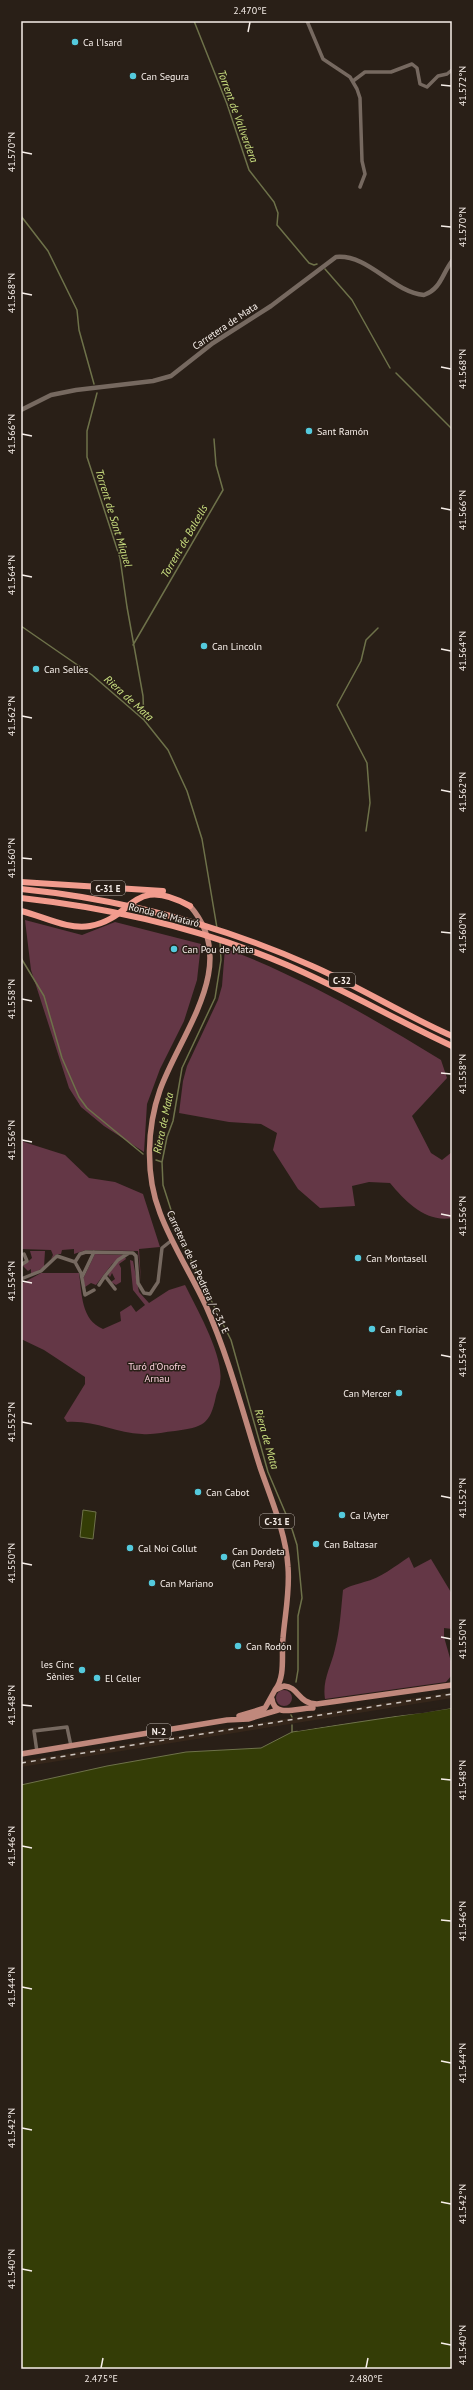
<svg xmlns="http://www.w3.org/2000/svg" width="473" height="2390" font-family="'PT Sans',sans-serif">
<rect width="100%" height="100%" fill="#291f17"/>
<!-- built -->
<path fill="#35261a" d="M452,1692V1698L21,1767V1761Z"/>
<!-- green -->
<path fill="#643746" d="M25,920L82,935L115,922L201,944L197,980L184,1021L160,1069L147,1104L144,1152L104,1126L81,1107L69,1088L31,970Z
M225,948C303,978 371,1017 441,1060L447,1078L412,1116L431,1153L442,1160L452,1152V1218C426,1223 405,1201 390,1183L369,1182L352,1186L355,1206L320,1208L298,1189L273,1150L277,1133L261,1124L229,1122L179,1113L183,1081L187,1066L218,1000L222,986Z
M21,1139L24,1142L65,1155L89,1178L115,1182L143,1194L160,1247L139,1249L141,1282L138,1251L86,1250L74,1254V1249L62,1250L61,1254H57L51,1259L53,1255L51,1250L21,1249Z
M30,1251H45L44,1267L31,1275V1269L28,1271L23,1266L32,1258Z
M95,1254L124,1255L112,1264L96,1285L91,1283L85,1287L83,1279Z
M125,1257L126,1259L119,1264L121,1268V1282L116,1285L111,1282L115,1279L112,1273L110,1277L108,1275L115,1264Z
M130,1260L133,1261L139,1292L149,1303L169,1290L185,1285C196,1307 225,1358 220,1382C220,1387 217,1391 216,1396C210,1425 203,1427 175,1431C164,1432 153,1435 142,1434C116,1433 94,1420 67,1422L64,1418L85,1384V1377L44,1350L21,1339V1284L41,1273H79C82,1294 81,1320 103,1329L121,1321L120,1312L131,1305L136,1312L145,1305L133,1290Z
M409,1557L414,1568L431,1559L452,1594V1629L444,1628V1637L452,1665V1675L446,1682L325,1699C322,1680 331,1667 335,1649C340,1630 341,1609 343,1590C351,1585 356,1585 364,1582C381,1578 395,1566 409,1557Z
M276 1698a8 8 0 1 1 16 0a8 8 0 1 1-16 0Z"/>
<!-- water -->
<path fill="#343d06" stroke="#6e724a" d="M83,1510L96,1512L93,1539L80,1537Z
M452,1708V2369H21V1785L107,1766L186,1752L261,1748L292,1732Z"/>
<!-- pier -->
<path fill="#291f17" d="M452,1706V1708L423,1713L375,1718L298,1731L296,1729Z"/>
<g fill="none" stroke-linecap="round" stroke-linejoin="round">
<!-- stream -->
<path stroke="#6e724a" stroke-width="1.5" d="M194,21L227,104L249,170L274,202L278,213L277,225L309,263L314,265L317,264
M21,216L48,251L77,310L79,330L94,384
M325,269L352,300L390,368
M396,373L452,429
M97,393L87,431V457L120,558L127,607L143,696L144,720
M21,626L92,675L144,720L168,750L187,791L202,839L217,928
M133,645L223,490L216,465L214,439
M366,831L370,803L367,763L337,705L361,661L366,640L378,628
M220,942L221,960L215,998L182,1068L173,1121L167,1137L162,1162L163,1185L180,1238L231,1340L268,1472L291,1526L297,1545L302,1598L298,1616V1670L296,1682
M21,958L44,996L62,1058L79,1097L87,1108L143,1154
M156,1160L162,1162
M291,1715L292,1717
M292,1725V1732"/>
<!-- minor -->
<path stroke="#766960" stroke-width="3.5" d="M307,21L323,59L350,77L357,89L360,98L362,161L365,174L360,187
M353,81L365,72H391L412,64L417,68L420,84L427,87L438,76L447,74L452,70
M75,1262L80,1254L86,1252L133,1253L136,1256L138,1283L144,1293L150,1294L158,1282L162,1248L172,1240
M75,1262L81,1273L85,1295L94,1290
M21,1265L27,1261L24,1254
M82,1277L94,1252
M21,1279L41,1271L57,1256L75,1262
M99,1285L105,1276
M115,1289L105,1276L118,1260L129,1253
M37,1752L34,1731L67,1727L71,1746"/>
<!-- tertiary -->
<path stroke="#766960" stroke-width="4.5" d="M21,410L51,395L76,390L153,381L171,376L213,343L271,306L336,257C369,254 392,292 424,295C441,289 442,274 452,261"/>
<!-- primary -->
<path stroke="#c0887c" stroke-width="5.5" d="M190,906C241,964 181,1032 160,1090C147,1127 145,1175 160,1213C172,1245 191,1274 206,1306C229,1358 243,1413 260,1467C271,1499 286,1533 288,1567C290,1591 285,1614 283,1638C281,1654 286,1676 275,1690
M272,1699C274,1719 300,1707 313,1708
M239,1716L265,1708L275,1690L284,1686C299,1687 298,1704 317,1704L452,1685
M21,1754L227,1720L248,1719L278,1710"/>
<!-- motorway -->
<path stroke="#f29c8e" stroke-width="6" d="M21,882L163,891
M21,889C121,899 220,925 312,966C360,987 404,1015 452,1036
M21,898C111,908 203,929 287,965C343,989 396,1020 452,1046
M21,911C43,916 67,930 90,926C135,918 131,874 190,906"/>
<!-- rail -->
<path stroke="#ccc4be" stroke-width="1.5" stroke-dasharray="5 5" stroke-linecap="butt" d="M21,1763L452,1694"/>
</g>
<!-- ticks -->
<path fill="none" stroke="#f7efea" stroke-width="1.5" d="M248,32L250,22M441,85L451,86M22,152L32,154M441,226L451,227M22,293L32,295M441,367L451,369M22,434L32,436M441,508L451,510M22,575L32,577M441,649L451,651M22,716L32,718M441,790L451,792M22,858L32,859M441,932L451,933M22,999L32,1001M441,1073L451,1074M22,1140L32,1142M441,1214L451,1216M22,1281L32,1283M441,1355L451,1357M22,1422L32,1424M441,1496L451,1498M22,1563L32,1565M441,1637L451,1639M22,1705L32,1706M441,1779L451,1780M22,1846L32,1848M441,1920L451,1921M22,1987L32,1989M441,2061L451,2063M22,2128L32,2130M441,2202L451,2204M22,2269L32,2271M441,2343L451,2345M101,2368L103,2358M366,2368L368,2358"/>
<!-- markers -->
<g fill="#54cadd" stroke="#291f17" stroke-width="1.5">
<circle cx="75" cy="42" r="4"/>
<circle cx="133" cy="76" r="4"/>
<circle cx="309" cy="431" r="4"/>
<circle cx="204" cy="646" r="4"/>
<circle cx="36" cy="669" r="4"/>
<circle cx="174" cy="949" r="4"/>
<circle cx="358" cy="1258" r="4"/>
<circle cx="372" cy="1329" r="4"/>
<circle cx="399" cy="1393" r="4"/>
<circle cx="198" cy="1492" r="4"/>
<circle cx="342" cy="1515" r="4"/>
<circle cx="316" cy="1544" r="4"/>
<circle cx="130" cy="1548" r="4"/>
<circle cx="224" cy="1557" r="4"/>
<circle cx="152" cy="1583" r="4"/>
<circle cx="238" cy="1646" r="4"/>
<circle cx="82" cy="1670" r="4"/>
<circle cx="97" cy="1678" r="4"/>
</g>
<g text-anchor="middle" dominant-baseline="central" stroke-width="3" stroke-linejoin="round" paint-order="stroke">
<!-- shield labels -->
<g fill="#291f17" stroke="#b9b1ab" stroke-width="1">
<rect x="91" y="881" width="34" height="14" rx="3"/>
<rect x="329" y="973" width="26" height="14" rx="3"/>
<rect x="260" y="1514" width="34" height="14" rx="3"/>
<rect x="147" y="1724" width="24" height="14" rx="3"/>
</g>
<g font-size="9" font-weight="bold" fill="#f7efea">
<text x="108" y="888">C-31 E</text>
<text x="342" y="980">C-32</text>
<text x="277" y="1521">C-31 E</text>
<text x="159" y="1731">N-2</text>
</g>
<!-- poi labels -->
<g font-size="10" fill="#f7efea" stroke="#291f17" text-anchor="start">
<text x="83" y="42">Ca l'Isard</text>
<text x="141" y="76">Can Segura</text>
<text x="317" y="431">Sant Ramón</text>
<text x="212" y="646">Can Lincoln</text>
<text x="44" y="669">Can Selles</text>
<text x="182" y="949">Can Pou de Mata</text>
<text x="366" y="1258">Can Montasell</text>
<text x="380" y="1329">Can Floriac</text>
<text x="391" y="1393" text-anchor="end">Can Mercer</text>
<text x="206" y="1492">Can Cabot</text>
<text x="350" y="1515">Ca l'Ayter</text>
<text x="324" y="1544">Can Baltasar</text>
<text x="138" y="1548">Cal Noi Collut</text>
<text x="232" y="1551">Can Dordeta<tspan x="232" dy="12">(Can Pera)</tspan></text>
<text x="160" y="1583">Can Mariano</text>
<text x="246" y="1646">Can Rodón</text>
<text x="74" y="1664" text-anchor="end">les Cinc<tspan x="74" dy="12">Sènies</tspan></text>
<text x="105" y="1678">El Celler</text>
</g>
<!-- street labels -->
<g font-size="10" fill="#f7efea" stroke="#291f17">
<text transform="translate(225 326) rotate(-34)">Carretera de Mata</text>
<text transform="translate(164 915) rotate(14)">Ronda de Mataró</text>
<text transform="translate(198 1272) rotate(65)">Carretera de la Pedrera / C-31 E</text>
</g>
<!-- park labels -->
<g font-size="10" fill="#fcd1dd" stroke="#291f17">
<text x="157" y="1366">Turó d'Onofre<tspan x="157" dy="12">Arnau</tspan></text>
</g>
<!-- water labels -->
<g font-size="11" font-style="italic" fill="#cbe180" stroke="#291f17">
<text transform="translate(238 116) rotate(70)">Torrent de Vallverdera</text>
<text transform="translate(114 518) rotate(73)">Torrent de Sant Miquel</text>
<text transform="translate(184 541) rotate(-60)">Torrent de Balcells</text>
<text transform="translate(129 698) rotate(42)">Riera de Mata</text>
<text transform="translate(163 1123) rotate(-78)">Riera de Mata</text>
<text transform="translate(267 1439) rotate(74)">Riera de Mata</text>
</g>
</g>
<!-- border -->
<rect width="473" height="2390" fill="none" stroke="#291f17" stroke-width="44"/>
<rect x="22" y="22" width="429" height="2346" fill="none" stroke="#f7efea" stroke-width="1.5"/>
<g font-size="10" text-anchor="middle" fill="#f7efea">
<text x="250" y="14">2.470°E</text>
<text transform="translate(462 86) rotate(-90)" y="4">41.572°N</text>
<text transform="translate(11 152) rotate(-90)" y="4">41.570°N</text>
<text transform="translate(462 227) rotate(-90)" y="4">41.570°N</text>
<text transform="translate(11 293) rotate(-90)" y="4">41.568°N</text>
<text transform="translate(462 369) rotate(-90)" y="4">41.568°N</text>
<text transform="translate(11 434) rotate(-90)" y="4">41.566°N</text>
<text transform="translate(462 510) rotate(-90)" y="4">41.566°N</text>
<text transform="translate(11 575) rotate(-90)" y="4">41.564°N</text>
<text transform="translate(462 651) rotate(-90)" y="4">41.564°N</text>
<text transform="translate(11 716) rotate(-90)" y="4">41.562°N</text>
<text transform="translate(462 792) rotate(-90)" y="4">41.562°N</text>
<text transform="translate(11 858) rotate(-90)" y="4">41.560°N</text>
<text transform="translate(462 933) rotate(-90)" y="4">41.560°N</text>
<text transform="translate(11 999) rotate(-90)" y="4">41.558°N</text>
<text transform="translate(462 1074) rotate(-90)" y="4">41.558°N</text>
<text transform="translate(11 1140) rotate(-90)" y="4">41.556°N</text>
<text transform="translate(462 1216) rotate(-90)" y="4">41.556°N</text>
<text transform="translate(11 1281) rotate(-90)" y="4">41.554°N</text>
<text transform="translate(462 1357) rotate(-90)" y="4">41.554°N</text>
<text transform="translate(11 1422) rotate(-90)" y="4">41.552°N</text>
<text transform="translate(462 1498) rotate(-90)" y="4">41.552°N</text>
<text transform="translate(11 1563) rotate(-90)" y="4">41.550°N</text>
<text transform="translate(462 1639) rotate(-90)" y="4">41.550°N</text>
<text transform="translate(11 1705) rotate(-90)" y="4">41.548°N</text>
<text transform="translate(462 1780) rotate(-90)" y="4">41.548°N</text>
<text transform="translate(11 1846) rotate(-90)" y="4">41.546°N</text>
<text transform="translate(462 1921) rotate(-90)" y="4">41.546°N</text>
<text transform="translate(11 1987) rotate(-90)" y="4">41.544°N</text>
<text transform="translate(462 2063) rotate(-90)" y="4">41.544°N</text>
<text transform="translate(11 2128) rotate(-90)" y="4">41.542°N</text>
<text transform="translate(462 2204) rotate(-90)" y="4">41.542°N</text>
<text transform="translate(11 2269) rotate(-90)" y="4">41.540°N</text>
<text transform="translate(462 2345) rotate(-90)" y="4">41.540°N</text>
<text x="101" y="2382">2.475°E</text>
<text x="366" y="2382">2.480°E</text>
</g>
</svg>
